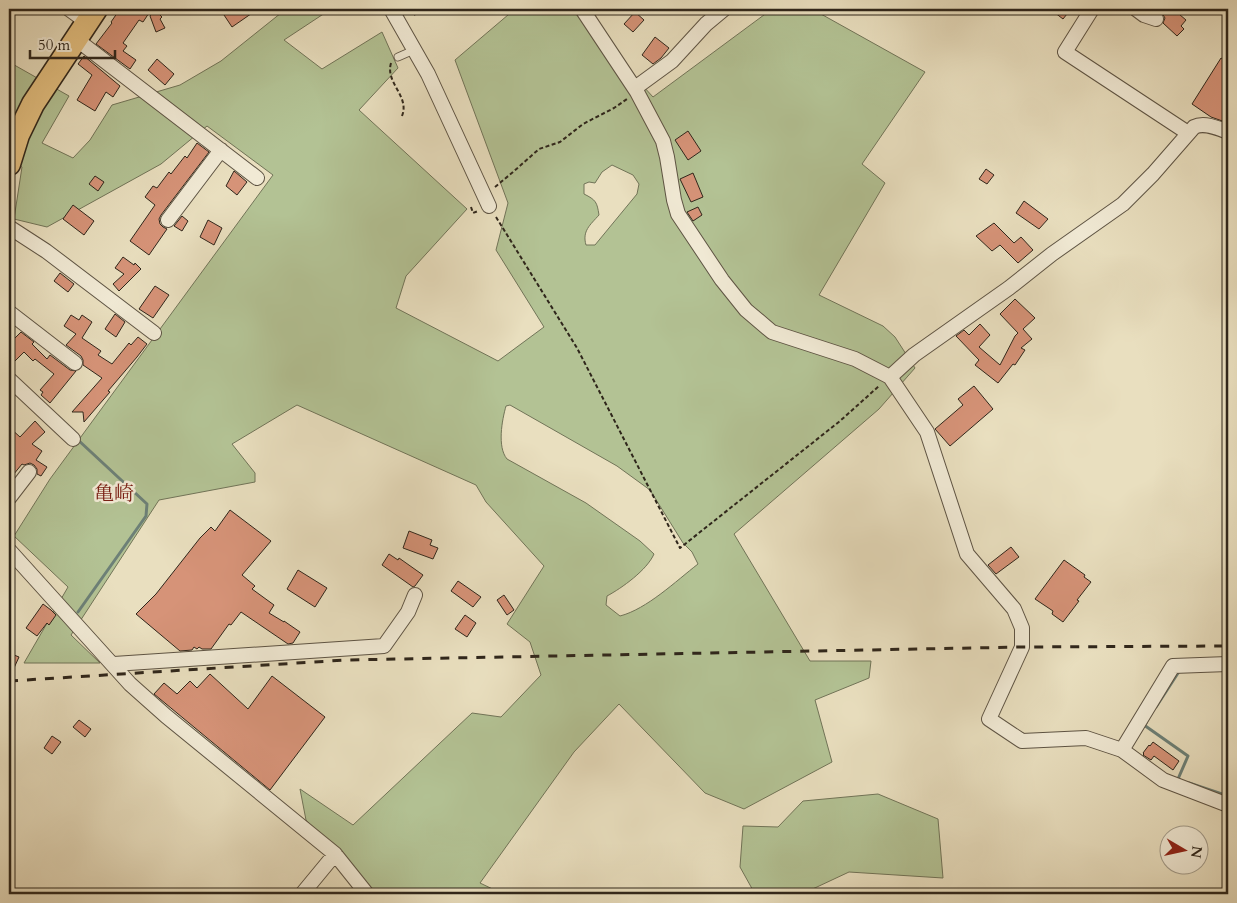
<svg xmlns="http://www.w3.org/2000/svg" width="1237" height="903" font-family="Cardo,'Noto Serif JP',serif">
<rect width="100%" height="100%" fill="#e9dfbf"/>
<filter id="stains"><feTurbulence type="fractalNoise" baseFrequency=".004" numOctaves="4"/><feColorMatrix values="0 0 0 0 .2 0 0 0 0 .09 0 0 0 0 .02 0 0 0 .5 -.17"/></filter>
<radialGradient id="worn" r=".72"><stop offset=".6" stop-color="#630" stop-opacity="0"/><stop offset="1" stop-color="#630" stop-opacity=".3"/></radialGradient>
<!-- green -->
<path fill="#b3c294" stroke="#717458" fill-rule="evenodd" d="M286,9H331L284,40L322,69L382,32L398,68L359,110L467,209L406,276L396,308L498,361L544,327L496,250L508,203L455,60L515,9H573L653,97L772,9H812L925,72L862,164L885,183L819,295L883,326L895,337L915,368L879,409L734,534L810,661H871L869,678L815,700L832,762L744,809L705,793L619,704L574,752L480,883L503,894H370L306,820L300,789L353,825L472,713L501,717L541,675L530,642L507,624L544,566L486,502L476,485L297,405L232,444L255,473V482L159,500L71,635L100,663H24L68,587L14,536L50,479L273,175L207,126L161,164L47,227L14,219L22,167L9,160V62L69,96L42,143L73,158L90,140L112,105L180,85L221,61ZM612,165L633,175L639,184L637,194L595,245H586C582,231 590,225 599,215C597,202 596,200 584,194V184L589,182L595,183L602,172ZM510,405L617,466L650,490L683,543L692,552L698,564C676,581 647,609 620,616L606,605L607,596C622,588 647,570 654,554L640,541L586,503L507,459C497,447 502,420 506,406Z
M878,794L938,819L943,878L849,872L802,894H755L740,867L743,826L778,827L803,801Z"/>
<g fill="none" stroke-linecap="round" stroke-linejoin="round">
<!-- stream -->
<path stroke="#6d8077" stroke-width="3" d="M77,439L147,504L146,516L78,612
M1156,707L1180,670
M1146,723L1144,725L1188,756L1178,779L1180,780
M1189,783L1228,796"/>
</g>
<!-- building -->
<path fill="#d69378" stroke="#2f261b" d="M120,9H144L149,13L143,22L139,20L123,43L127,46L123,51L136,60L130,69L96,44L112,23L111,22Z
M220,9H258L232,27Z
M1050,9H1071L1063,19Z
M1153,9H1173L1186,20L1181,26L1184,29L1177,36L1163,23L1165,18L1162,13Z
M155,10L162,17L160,19L165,28L156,32L150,16Z
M635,12L644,20L633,32L624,24Z
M655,37L669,48L661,58L653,64L642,55Z
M84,56L120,86L113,97L106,92L95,111L77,100L92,75L78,64Z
M1221,58L1228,62V123L1211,117L1192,104Z
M157,59L174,74L165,85L148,70Z
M688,131L701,151L688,160L675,140Z
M197,143L209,152L161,215L159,219L160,224L163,227L167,229L149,255L130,241L155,205L145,197L153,186L157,188L169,172L171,174L185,156L187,158Z
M986,169L994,175L987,184L979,179Z
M234,171L247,182L237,195L226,186Z
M693,173L703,197L691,202L680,179Z
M95,176L104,182L98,191L89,184Z
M1024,201L1048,219L1039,229L1016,213Z
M73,205L94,221L84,235L63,219Z
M698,207L702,215L693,221L687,212Z
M182,216L188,221L182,231L174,226Z
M208,220L222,228L214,245L200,237Z
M994,223L1014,243L1021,237L1033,250L1018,263L1000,245L992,251L976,236Z
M123,257L134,265L135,263L141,269L119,291L113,284L124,274L115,268Z
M60,273L74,284L68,292L54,281Z
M155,286L169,295L153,318L139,309Z
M1015,299L1035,318L1023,329L1032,339L1021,348L1025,350L1015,365L1013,364L998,383L975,365L979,360L956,336L964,330L969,335L980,324L990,335L979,347L1000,365L1015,336L1018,333L1000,314Z
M115,314L125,322L116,337L105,329Z
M71,315L79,320L82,315L92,322L82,338L101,351L98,355L112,364L129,343L131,345L138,337L147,344L137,357L108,391L110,392L84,422L83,412H72L102,378L83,365V360L81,356L66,345L76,334L64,326Z
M21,332L34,342L32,344L47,359L50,355L70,370L76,371L50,403L41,395L43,392L40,390L54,374L35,359L33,361L24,352L14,362L9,357V344Z
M974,386L993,409L950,446L935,429L963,405L958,399Z
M35,421L45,432L32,444L42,451L36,460L47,467L41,476L37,474V469L34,465L30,463L24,465L22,464L9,480V427L20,437Z
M230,510L271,541L242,575L255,586L252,589L274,605L269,613L284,622V621L300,632L293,643L288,644L241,612L231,625L229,624L211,649H202L199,647L197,649L194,647L192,650L180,651L136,614L156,594L200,538L211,527L215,531Z
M409,531L432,540L430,545L438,548L433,559L403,548Z
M1011,547L1019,557L996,574L988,565Z
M389,554L398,560L399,558L423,575L415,586L413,587L382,565Z
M1064,560L1085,575L1084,577L1091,582L1077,600L1079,601L1063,622L1052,614L1053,611L1035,599Z
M298,570L327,588L315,607L287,589Z
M458,581L481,597L473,607L451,591Z
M504,595L514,610L507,615L497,600Z
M43,604L51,610L56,615L49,625L47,623L37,636L26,628Z
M465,615L476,623L467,637L455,629Z
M9,653L19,657L9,679Z
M210,674L248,709L272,676L325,717L270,790L154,694L164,683L177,694L190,681L197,688Z
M79,720L91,729L85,737L73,727Z
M52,736L61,742L52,754L44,748Z
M1153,742L1179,761L1173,770L1154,756L1151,760L1143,755L1144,754L1143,753L1149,745L1150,746Z"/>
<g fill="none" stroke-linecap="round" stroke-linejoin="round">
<!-- service casing -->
<g stroke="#5e5444" stroke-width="9">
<path id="service" d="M398,57L414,50"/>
</g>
<!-- minor casing -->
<g stroke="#5e5444" stroke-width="16">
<path id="minor" d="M69,9L87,22
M391,9L428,74L489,206
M582,9L637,92L663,141L667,157L674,200L678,214L722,280L746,310L772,332L855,359L890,377L927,432L967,554L1014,609L1022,628V647L989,719L1022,741L1086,738L1122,750L1163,780L1228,805
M1092,9L1065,52L1188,133
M1136,9L1144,15L1156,19
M76,39L257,178
M635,88L672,61L706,24L724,9
M168,220L221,150
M9,227L46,251L154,333
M9,312L75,363
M890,377L914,355L1009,288L1052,254L1123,204L1153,174L1194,127C1204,122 1218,128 1228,132
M9,379L73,439
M9,498L29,472
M9,550L130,684L166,716L335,854L367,894
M114,664L384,646L408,612L415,595
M1122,750L1173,666L1228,664
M302,894L335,854"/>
</g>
<!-- trunk casing -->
<g stroke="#2f261b" stroke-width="25">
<path id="trunk" d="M9,164L18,135L33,104L96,9"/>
</g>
<!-- path -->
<path stroke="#2f261b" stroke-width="2" stroke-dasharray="4 2.5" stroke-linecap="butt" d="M414,15L421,9
M391,63C385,83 410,96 402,116
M495,187L513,172L539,149L560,142L583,124L614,108L627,99
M471,207L473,213L478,211
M496,217L577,348L680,548L840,421L879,386"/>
<!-- service -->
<use href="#service" stroke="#f1ead5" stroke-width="7"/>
<!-- minor -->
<use href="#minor" stroke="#f1ead5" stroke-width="14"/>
<!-- trunk -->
<use href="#trunk" stroke="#e4c080" stroke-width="22"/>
<!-- rail -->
<path stroke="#2f261b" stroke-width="3" stroke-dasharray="9 9" stroke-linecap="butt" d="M9,681L346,660L1022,647L1228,646"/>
</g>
<g text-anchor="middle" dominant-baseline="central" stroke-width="5" stroke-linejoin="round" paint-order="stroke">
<!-- neighbourhood labels -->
<g font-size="20" fill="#7a1f14" stroke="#f1ead5">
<text x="114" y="493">亀崎</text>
</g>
</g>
<!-- margin -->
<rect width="1237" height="903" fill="none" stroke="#e9dfbf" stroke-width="30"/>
<rect x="10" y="10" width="1217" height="883" fill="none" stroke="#2f261b" stroke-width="2.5"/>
<rect x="15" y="15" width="1207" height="873" fill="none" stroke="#2f261b"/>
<!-- north arrow -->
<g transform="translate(1184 850) rotate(99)"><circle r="24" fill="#f1ead5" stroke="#a39c8b"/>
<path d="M0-4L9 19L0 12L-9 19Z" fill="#8f2418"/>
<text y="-8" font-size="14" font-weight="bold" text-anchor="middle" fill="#2f261b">N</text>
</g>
<!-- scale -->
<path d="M30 50v8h85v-8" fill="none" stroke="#2f261b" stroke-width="2.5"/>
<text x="38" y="50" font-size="15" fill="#2f261b" stroke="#f1ead5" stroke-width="4" paint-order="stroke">50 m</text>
<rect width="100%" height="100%" filter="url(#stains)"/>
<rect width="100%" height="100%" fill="url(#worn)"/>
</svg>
